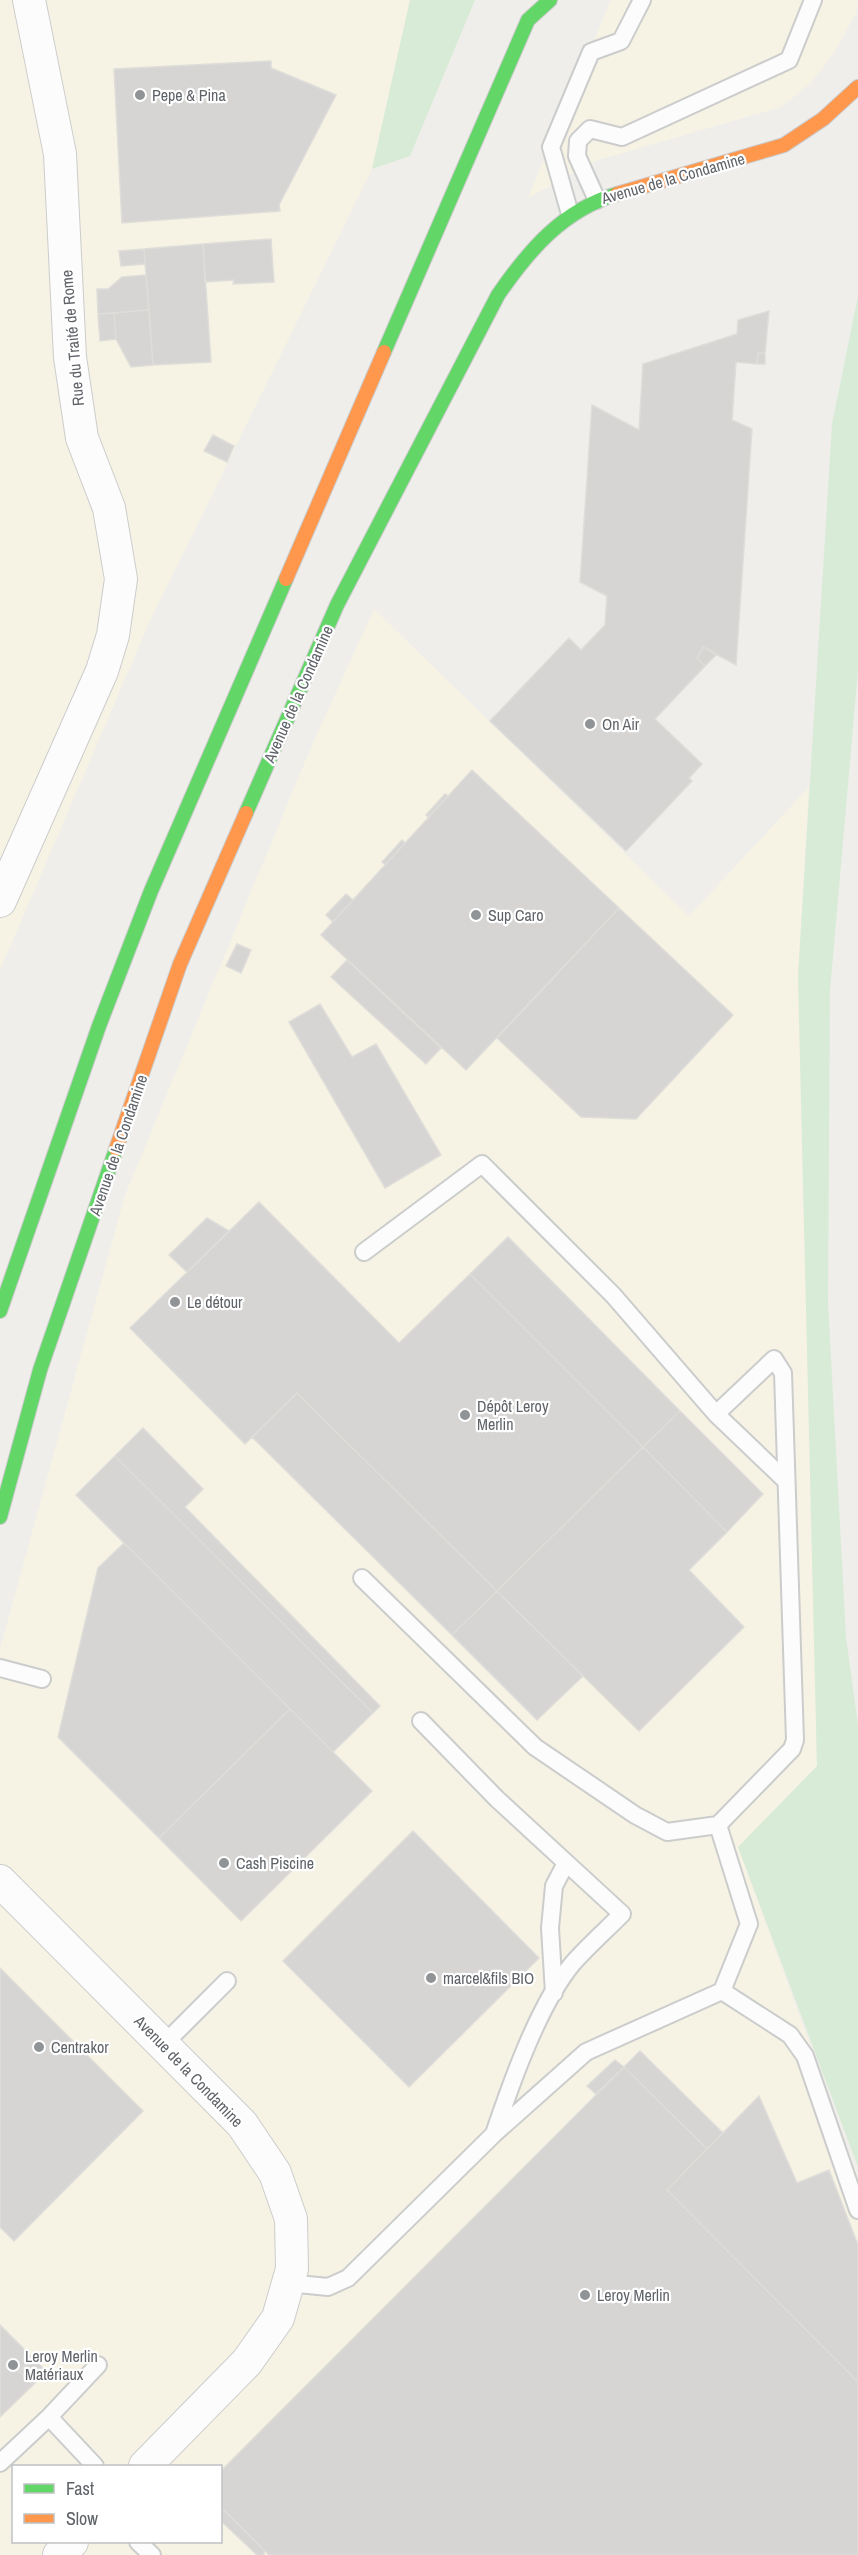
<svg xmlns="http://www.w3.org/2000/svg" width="858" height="2555" font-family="'Archivo Narrow',sans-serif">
<rect width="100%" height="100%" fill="#efeeea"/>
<!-- commercial -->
<path fill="#f7f3e4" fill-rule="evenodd" d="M0,0H410L372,169L149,623L0,970Z
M611,0H858L856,13L834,53L811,83L781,107L598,160L528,198Z
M374,609L689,916L809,787L798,977L817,1766L738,1847L858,2177V2555H0V1649L125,1195L312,745ZM14,2466H220V2542H14Z"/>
<!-- green -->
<path fill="#d8ebd6" d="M410,0H475L410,156L372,169Z
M858,296V670L830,991L828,1302L846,1637L858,1725V2167L738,1847L817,1766L798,976L832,424Z"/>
<!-- building -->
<path fill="#d6d5d3" stroke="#deddd9" stroke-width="1.5" d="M271,61V68L336,95L279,205L280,211L122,223L114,69Z
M271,239L274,282L233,284L234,280L205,282L203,244Z
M203,244L211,362L153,365L144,249Z
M144,249L145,264L121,266L119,251Z
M146,275L149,310L98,314L97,289H108L122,277Z
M149,310L153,365L131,367L116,339L114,313Z
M769,311L765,353H758L757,364L736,362L732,420L752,429L736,665L703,647L697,658L705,666L655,719L702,764L689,778L692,781L626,851L490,721L569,638L581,650L605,625L607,596L580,582L592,405L639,430L643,364L737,334L738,320Z
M114,313L116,339L100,341L98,314Z
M758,353H765V364H757Z
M213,435L234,446L227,462L204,451Z
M703,647L717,654L705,666L697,658Z
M472,770L619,908L466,1070L321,935Z
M445,794L448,796L428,817L426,815Z
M402,840L405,843L385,865L382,862Z
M346,894L353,900L333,922L326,915Z
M619,908L733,1015L636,1119L581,1117L497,1038Z
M237,944L251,950L241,973L226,966Z
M347,960L441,1048L426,1064L331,977Z
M320,1004L352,1057L376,1044L441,1155L385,1188L289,1022Z
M259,1202L399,1343L470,1274L643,1447L497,1591L297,1393L245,1444L130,1328Z
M207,1218L229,1231L187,1272L169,1255Z
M508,1237L680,1411L643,1447L470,1274Z
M297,1393L497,1591L452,1635L252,1437Z
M680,1411L763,1494L727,1532L643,1447Z
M143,1428L203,1489L185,1507L380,1706L373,1713L115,1456Z
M643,1447L727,1532L689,1570L744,1627L639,1731L497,1591Z
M115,1456L373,1713L333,1752L76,1495Z
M124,1543L290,1709L159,1838L58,1737L98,1568Z
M497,1591L583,1676L537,1720L452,1635Z
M290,1709L372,1791L241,1921L159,1838Z
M413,1831L539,1958L409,2087L283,1961Z
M0,1968L143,2111L14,2241L0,2227Z
M640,2051L723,2133L707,2149L624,2067Z
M615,2060L624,2067L596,2094L587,2086Z
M624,2067L707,2149L667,2190L858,2382V2555H269L220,2506V2472Z
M759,2096L797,2183L829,2170L858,2245V2382L667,2190Z
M0,2325L33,2358L19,2371L33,2385L0,2417Z
M33,2358L46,2371L33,2385L19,2371Z
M220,2506L264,2550V2555H257L220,2520Z"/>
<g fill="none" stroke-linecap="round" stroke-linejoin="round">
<!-- lane casing -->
<g stroke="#cbcccc" stroke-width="20">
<path id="lane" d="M597,200L577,156L578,141L590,129L622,137L789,60L813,0
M570,214L551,147L591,52L621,41L642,0
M364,1252L482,1164L613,1295L716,1414L774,1359L783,1373L795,1740L792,1749L718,1825L749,1924L722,1991
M716,1414L786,1481
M362,1578L535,1747L635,1815L667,1832L718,1825
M0,1668L42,1679
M421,1721L497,1799L622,1914C606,1930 588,1946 573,1963C539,2004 512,2081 495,2131
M554,1993L550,1928L554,1886L566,1863
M163,2045L227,1981
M288,2283L328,2287L348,2278L495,2133L586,2052L722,1991L790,2035L805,2056L858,2210
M49,2417L95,2466
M0,2463L49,2417L98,2365
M138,2542L152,2555"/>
</g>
<!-- street casing -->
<g stroke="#cbcccc" stroke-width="34">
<path id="street" d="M0,901L102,671L113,635L121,579L109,508L82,438L70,357L60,154L29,0
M0,1881L242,2124L275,2173L291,2219L292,2269L278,2318L247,2362L145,2466
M59,2555L72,2542"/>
</g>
<!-- fast casing -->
<g stroke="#cacacb" stroke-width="16">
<path id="fast" d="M384,352L528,20L550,0
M246,813L337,605L498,295C529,250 563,210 617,194
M0,1311L99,1026L151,891L286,579
M0,1517L40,1370L116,1149"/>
</g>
<!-- slow casing -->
<g stroke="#cacacb" stroke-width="16">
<path id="slow" d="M617,194L784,145L823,119L858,87
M286,579L384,352
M116,1149L180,964L246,813"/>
</g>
<!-- lane -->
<use href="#lane" stroke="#fdfcfc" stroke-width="16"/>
<!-- street -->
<use href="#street" stroke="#fdfcfc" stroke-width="32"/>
<!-- fast -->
<use href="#fast" stroke="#63d668" stroke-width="14"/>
<!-- slow -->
<use href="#slow" stroke="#ff974d" stroke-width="14"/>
</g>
<!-- markers -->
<g fill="#919496" stroke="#fff" stroke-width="2">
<circle cx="140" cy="95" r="6"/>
<circle cx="590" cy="724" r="6"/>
<circle cx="476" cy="915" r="6"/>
<circle cx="175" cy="1302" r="6"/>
<circle cx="465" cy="1415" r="6"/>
<circle cx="224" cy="1863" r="6"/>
<circle cx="431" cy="1978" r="6"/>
<circle cx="39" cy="2047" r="6"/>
<circle cx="585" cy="2295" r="6"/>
<circle cx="13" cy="2365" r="6"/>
</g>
<g text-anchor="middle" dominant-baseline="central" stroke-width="4.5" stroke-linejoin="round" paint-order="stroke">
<!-- poi labels -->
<g font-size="16" fill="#5f6368" stroke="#fff" text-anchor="start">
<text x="152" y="95">Pepe &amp; Pina</text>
<text x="602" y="724">On Air</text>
<text x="488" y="915">Sup Caro</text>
<text x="187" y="1302">Le détour</text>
<text x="477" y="1406">Dépôt Leroy<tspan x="477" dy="18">Merlin</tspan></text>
<text x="236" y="1863">Cash Piscine</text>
<text x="443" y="1978">marcel&amp;fils BIO</text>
<text x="51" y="2047">Centrakor</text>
<text x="597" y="2295">Leroy Merlin</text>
<text x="25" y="2356">Leroy Merlin<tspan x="25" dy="18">Matériaux</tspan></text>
</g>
<!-- street labels -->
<g font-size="16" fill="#5f6368" stroke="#fff">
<text transform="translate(673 178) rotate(-16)">Avenue de la Condamine</text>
<text transform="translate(72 338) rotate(-95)">Rue du Traité de Rome</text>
<text transform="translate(298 694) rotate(-66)">Avenue de la Condamine</text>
<text transform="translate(118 1145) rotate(-71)">Avenue de la Condamine</text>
<text transform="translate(189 2071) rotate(46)">Avenue de la Condamine</text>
</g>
</g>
<!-- legend -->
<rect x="12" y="2465" width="210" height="78" fill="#ffffff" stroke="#bfc1c3" stroke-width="1.5"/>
<rect x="24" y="2484" width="30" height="9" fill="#63d668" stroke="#bfc1c3" stroke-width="1.5"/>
<text x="66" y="2495" font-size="18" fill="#5f6368">Fast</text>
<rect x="24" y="2514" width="30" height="9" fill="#ff974d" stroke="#bfc1c3" stroke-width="1.5"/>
<text x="66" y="2525" font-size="18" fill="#5f6368">Slow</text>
</svg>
